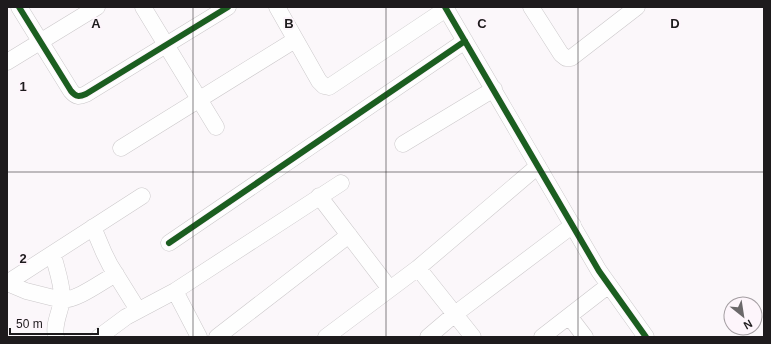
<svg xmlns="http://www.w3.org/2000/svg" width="771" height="344" font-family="Helvetica,sans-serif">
<rect width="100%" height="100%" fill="#fbf7fa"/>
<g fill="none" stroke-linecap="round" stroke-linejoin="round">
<!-- minor casing -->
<g stroke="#cbc8ca" stroke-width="17">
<path id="minor" d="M19,7L71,91C76,97 79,97 86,94L228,7
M143,7L216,127
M277,7L319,81L324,86L329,87L446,9
M445,7L599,271L646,337
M531,7L561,54L566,58H571L637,7
M7,62L97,7
M403,144L494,89
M121,148L295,40
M319,196L390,289
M93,227L104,253L110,265L138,310
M169,243L465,41
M53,254C56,268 63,285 62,300C60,313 53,324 56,337
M418,268L473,337
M7,283L142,196
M7,283L26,291L62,300C78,300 101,282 116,274
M175,291L199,337
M569,316L585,337
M99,337L126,317L175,291L341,183
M217,337L349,235
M326,337L418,268L538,166
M428,337L455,314L573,225
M542,337L609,285"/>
</g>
<!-- minor -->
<use href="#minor" stroke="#fefefe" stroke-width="16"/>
<!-- cycleway casing -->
<g stroke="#fdf5fb" stroke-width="8">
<path id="cycleway" d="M19,7L71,91C76,97 79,97 86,94L228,7
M445,7L599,271L646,337
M169,243L465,41"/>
</g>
<!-- cycleway -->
<use href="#cycleway" stroke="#1b5e20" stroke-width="6"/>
</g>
<!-- grid -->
<path fill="none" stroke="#1e1b1d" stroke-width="1" stroke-opacity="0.55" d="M193,7V337M386,7V337M578,7V337M7,172H764"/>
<g font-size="13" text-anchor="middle" font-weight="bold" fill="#1e1b1d" stroke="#fdf5fb" stroke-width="4" stroke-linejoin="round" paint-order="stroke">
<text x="96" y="28">A</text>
<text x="289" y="28">B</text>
<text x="482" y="28">C</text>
<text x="675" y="28">D</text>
<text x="23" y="91">1</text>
<text x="23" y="263">2</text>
</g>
<!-- border -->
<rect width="771" height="344" fill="none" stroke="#1e1b1d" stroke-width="16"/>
<!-- north arrow -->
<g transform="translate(743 316) rotate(150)"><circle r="19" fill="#fdf5fb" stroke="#a49ea2"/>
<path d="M0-3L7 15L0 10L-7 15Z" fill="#6b686a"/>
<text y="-6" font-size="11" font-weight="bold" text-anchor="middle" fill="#1e1b1d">N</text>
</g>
<!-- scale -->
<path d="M10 328v6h88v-6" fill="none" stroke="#1e1b1d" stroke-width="2"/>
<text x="16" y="328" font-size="12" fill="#1e1b1d" stroke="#fdf5fb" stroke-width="3" paint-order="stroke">50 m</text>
</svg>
